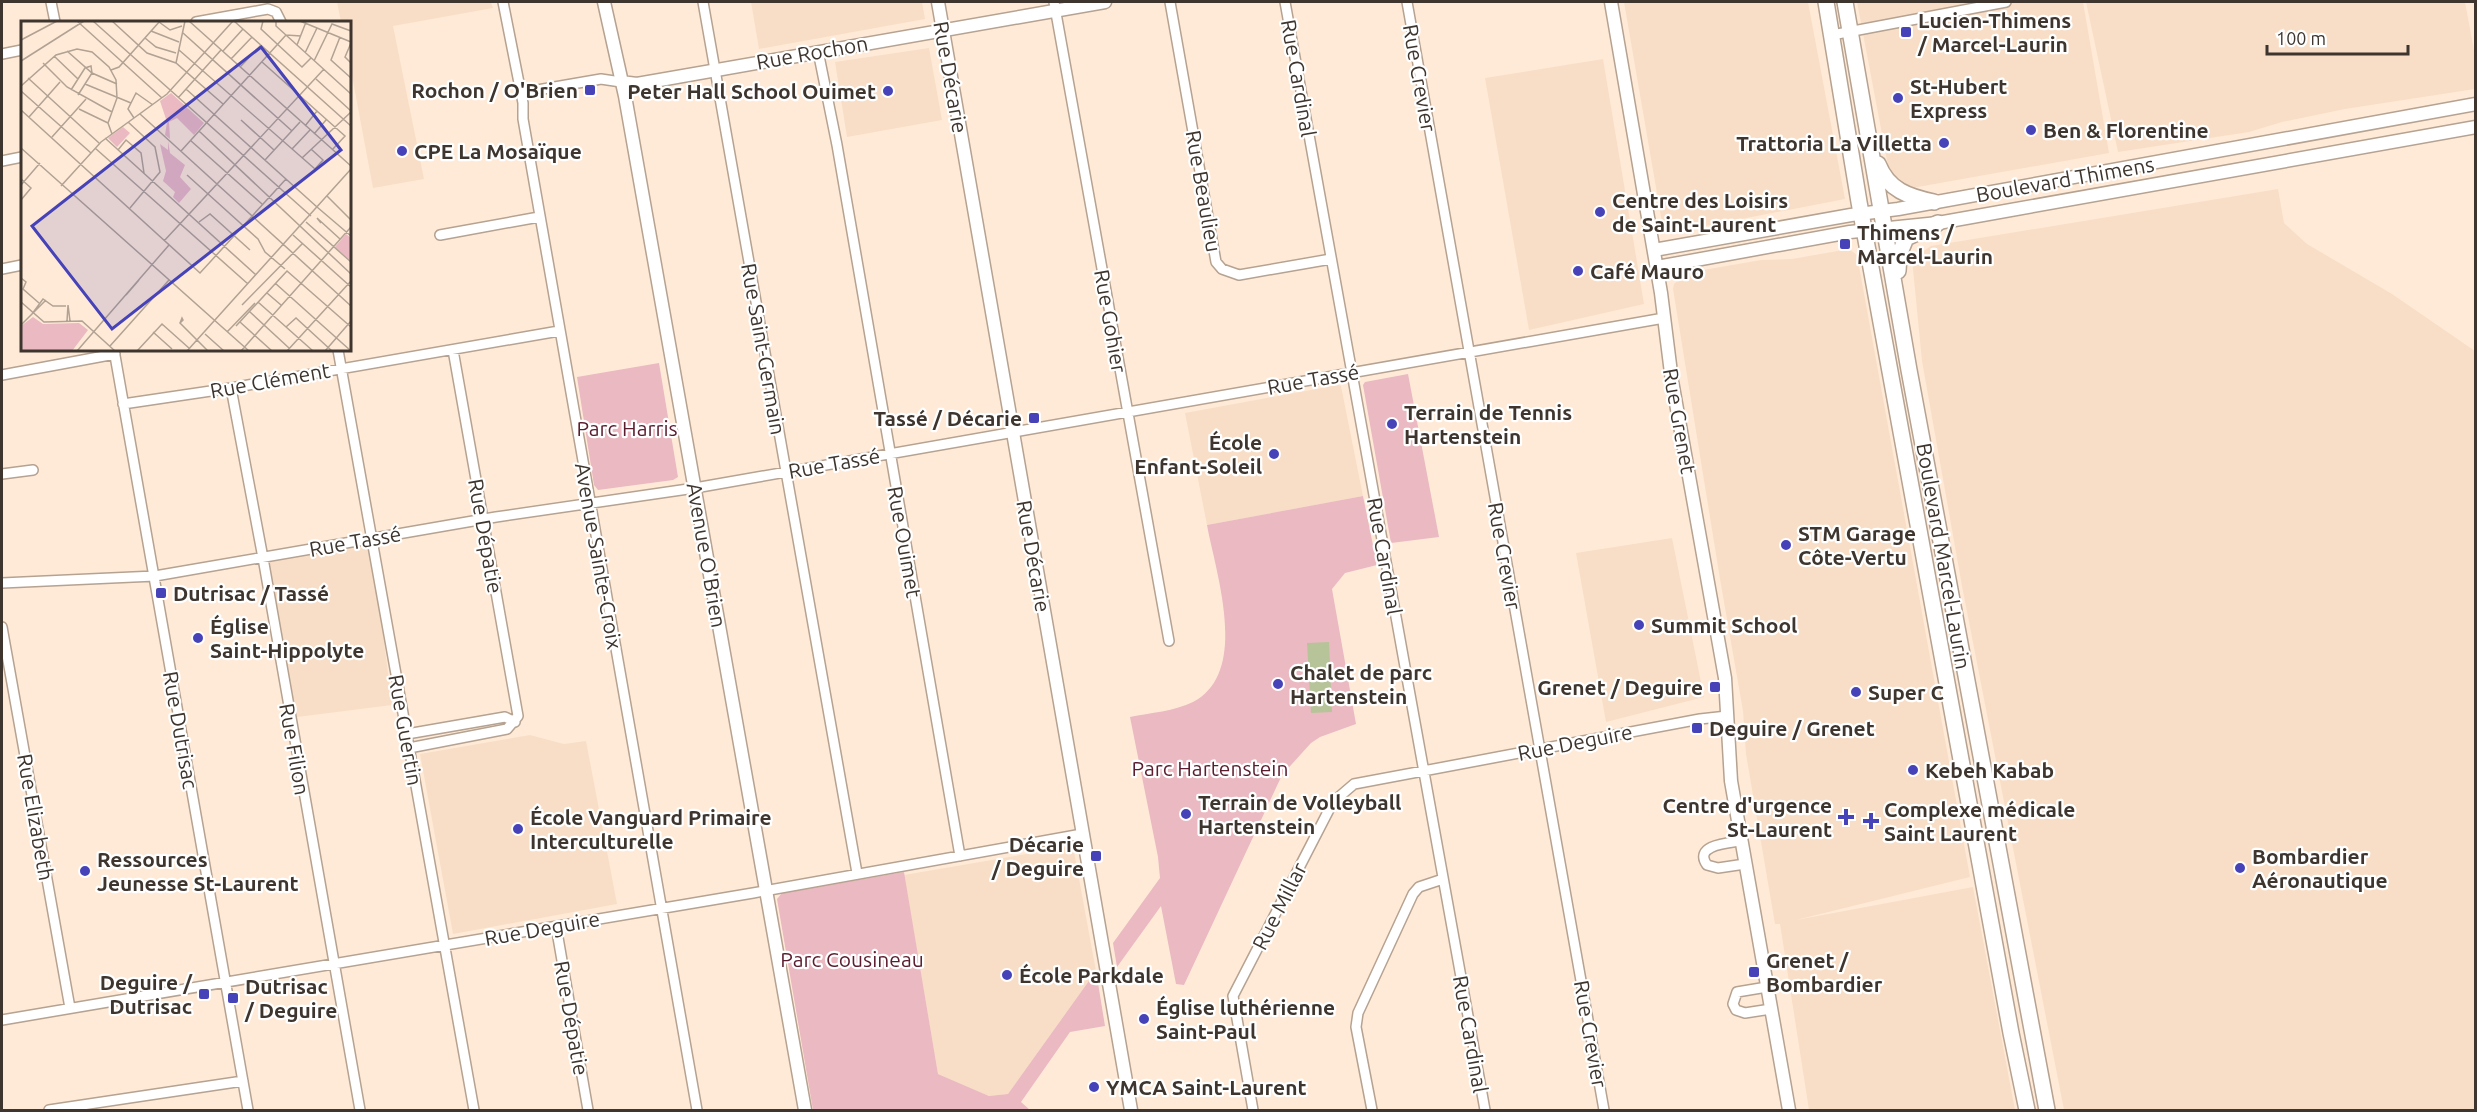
<svg xmlns="http://www.w3.org/2000/svg" width="2477" height="1112" font-family="Ubuntu,sans-serif">
<rect width="100%" height="100%" fill="#ffead7"/>
<!-- built -->
<path fill="#f8dec6" d="M337,2H491L493,8L393,26L424,179L373,188L350,65V22H341Z
M751,2H922L925,19L759,49Z
M1624,2H1808L1845,199L1664,234Z
M1857,2H2083L2109,153L1912,188L1889,171Z
M2086,2H2465L2475,56V89L2345,109L2282,122L2249,132L2118,152Z
M929,48L942,120L847,137L835,62Z
M1603,59L1644,304L1529,330L1485,78Z
M2278,189L2284,223L2307,244L2392,294L2475,351V1110H2064L1962,586L1922,361L1912,259L1931,246Z
M1849,249L1857,255L1970,877L1796,920L1973,887L2015,1110H1809L1780,924H1775L1746,754L1743,711L1720,579L1673,289L1674,284L1686,273L1761,260L1792,259Z
M1338,385L1341,386L1363,496L1207,525L1185,413Z
M371,538L392,705L297,717L263,558Z
M1672,538L1704,697L1606,722L1576,553Z
M530,735L564,744L586,741L617,904L453,934L420,754Z
M1073,846L1096,971L1008,1094L989,1096L938,1074L904,875Z"/>
<!-- green -->
<path fill="#eab9c2" d="M659,363L678,477L673,480L598,490L594,485L577,377Z
M1408,374L1439,537L1391,543L1363,385L1365,382Z
M1363,496L1377,565L1345,573L1332,589L1356,724L1320,737L1311,743L1282,775L1184,985L1176,984L1161,906L1117,967L1113,943L1160,878L1158,857L1130,717C1150,713 1175,711 1193,702C1250,672 1216,574 1207,525Z
M904,872L938,1074L989,1096L1008,1094L1096,971L1105,1026L1070,1032L1021,1102L1030,1110H813L777,899L782,893Z"/>
<!-- water -->
<path fill="#b7c499" d="M1329,642L1332,712L1311,713L1307,643Z"/>
<g fill="none" stroke-linecap="round" stroke-linejoin="round">
<!-- minor casing -->
<g stroke="#b6a291" stroke-width="12">
<path id="minor" d="M51,2L55,22
M503,2L523,103V119L697,1110
M703,2L857,873
M1054,2L1169,641
M1170,2L1216,262L1222,269L1239,275L1331,259
M1285,2L1485,1110
M1407,2L1604,1110
M196,22L268,9L276,12L281,22
M1832,35L2006,2
M818,51L837,145L960,856
M2,54L22,50
M520,93L601,79L621,82
M2,161L22,157
M440,235L539,217
M2,269L22,265
M114,350L248,1110
M338,350L474,1110
M2,375L115,354
M231,388L263,558L360,1110
M123,404L231,388L559,331
M2,474L33,470
M2,583L155,576L496,517L695,488L1664,318
M2,627L70,1008
M407,734L505,717L515,722
M409,748L507,729L518,716L453,350
M1741,841C1728,843 1693,845 1707,865L1718,868L1745,864
M556,926L588,1110
M1767,987L1737,992L1733,1004L1736,1010L1745,1013L1771,1009
M2,1020L753,893L1082,834
M49,1110L243,1081
M1253,1110L1233,996L1333,802L1354,784L1700,719L1727,716
M1372,1110L1356,1027L1358,1013L1413,894L1419,887L1443,879"/>
</g>
<!-- tertiary casing -->
<g stroke="#b6a291" stroke-width="15">
<path id="tertiary" d="M604,2L625,96L805,1110
M938,2L1131,1110
M1611,2L1661,293L1672,381L1725,678L1731,781L1789,1110
M621,82L637,84L1105,2
M1654,250L1851,215L1898,209L2476,104
M1657,267L1850,232L1938,223L2476,127"/>
</g>
<!-- primary casing -->
<g stroke="#b6a291" stroke-width="18">
<path id="primary" d="M1826,2L1859,202L2011,1033L2027,1110
M1845,2L1909,370L2047,1110
M1878,164C1888,190 1909,197 1934,202
M1898,271L1899,255L1906,238L1938,223"/>
</g>
<!-- minor -->
<use href="#minor" stroke="#fff" stroke-width="9"/>
<!-- tertiary -->
<use href="#tertiary" stroke="#fff" stroke-width="12"/>
<!-- primary -->
<use href="#primary" stroke="#fff" stroke-width="15"/>
</g>
<!-- markers -->
<g fill="#4642b8" stroke="#fff" stroke-width="2">
<rect x="1900" y="26" width="12" height="12" rx="3"/>
<rect x="584" y="84" width="12" height="12" rx="3"/>
<circle cx="888" cy="91" r="6"/>
<circle cx="1898" cy="98" r="6"/>
<circle cx="2031" cy="130" r="6"/>
<circle cx="1944" cy="143" r="6"/>
<circle cx="402" cy="151" r="6"/>
<circle cx="1600" cy="212" r="6"/>
<rect x="1839" y="238" width="12" height="12" rx="3"/>
<circle cx="1578" cy="271" r="6"/>
<rect x="1028" y="412" width="12" height="12" rx="3"/>
<circle cx="1392" cy="424" r="6"/>
<circle cx="1274" cy="454" r="6"/>
<circle cx="1786" cy="545" r="6"/>
<rect x="155" y="587" width="12" height="12" rx="3"/>
<circle cx="1639" cy="625" r="6"/>
<circle cx="198" cy="638" r="6"/>
<circle cx="1278" cy="684" r="6"/>
<rect x="1709" y="681" width="12" height="12" rx="3"/>
<circle cx="1856" cy="692" r="6"/>
<rect x="1691" y="722" width="12" height="12" rx="3"/>
<circle cx="1913" cy="770" r="6"/>
<circle cx="1186" cy="814" r="6"/>
<path d="M1843 808h6v6h6v6h-6v6h-6v-6h-6v-6h6z"/>
<path d="M1868 812h6v6h6v6h-6v6h-6v-6h-6v-6h6z"/>
<circle cx="518" cy="829" r="6"/>
<rect x="1090" y="850" width="12" height="12" rx="3"/>
<circle cx="2240" cy="868" r="6"/>
<circle cx="85" cy="871" r="6"/>
<rect x="1748" y="966" width="12" height="12" rx="3"/>
<circle cx="1007" cy="975" r="6"/>
<rect x="198" y="988" width="12" height="12" rx="3"/>
<rect x="227" y="992" width="12" height="12" rx="3"/>
<circle cx="1144" cy="1019" r="6"/>
<circle cx="1094" cy="1087" r="6"/>
</g>
<g text-anchor="middle" dominant-baseline="central" stroke-width="4.5" stroke-linejoin="round" paint-order="stroke">
<!-- poi labels -->
<g font-size="21" font-weight="bold" fill="#3d352e" stroke="#fff" text-anchor="start">
<text x="1918" y="20">Lucien-Thimens<tspan x="1918" dy="24">/ Marcel-Laurin</tspan></text>
<text x="1910" y="86">St-Hubert<tspan x="1910" dy="24">Express</tspan></text>
<text x="578" y="90" text-anchor="end">Rochon / O'Brien</text>
<text x="876" y="91" text-anchor="end">Peter Hall School Ouimet</text>
<text x="2043" y="130">Ben &amp; Florentine</text>
<text x="1932" y="143" text-anchor="end">Trattoria La Villetta</text>
<text x="414" y="151">CPE La Mosaïque</text>
<text x="1612" y="200">Centre des Loisirs<tspan x="1612" dy="24">de Saint-Laurent</tspan></text>
<text x="1857" y="232">Thimens /<tspan x="1857" dy="24">Marcel-Laurin</tspan></text>
<text x="1590" y="271">Café Mauro</text>
<text x="1404" y="412">Terrain de Tennis<tspan x="1404" dy="24">Hartenstein</tspan></text>
<text x="1022" y="418" text-anchor="end">Tassé / Décarie</text>
<text x="1262" y="442" text-anchor="end">École<tspan x="1262" dy="24">Enfant-Soleil</tspan></text>
<text x="1798" y="533">STM Garage<tspan x="1798" dy="24">Côte-Vertu</tspan></text>
<text x="173" y="593">Dutrisac / Tassé</text>
<text x="1651" y="625">Summit School</text>
<text x="210" y="626">Église<tspan x="210" dy="24">Saint-Hippolyte</tspan></text>
<text x="1290" y="672">Chalet de parc<tspan x="1290" dy="24">Hartenstein</tspan></text>
<text x="1703" y="687" text-anchor="end">Grenet / Deguire</text>
<text x="1868" y="692">Super C</text>
<text x="1709" y="728">Deguire / Grenet</text>
<text x="1925" y="770">Kebeh Kabab</text>
<text x="1198" y="802">Terrain de Volleyball<tspan x="1198" dy="24">Hartenstein</tspan></text>
<text x="1832" y="805" text-anchor="end">Centre d'urgence<tspan x="1832" dy="24">St-Laurent</tspan></text>
<text x="1884" y="809">Complexe médicale<tspan x="1884" dy="24">Saint Laurent</tspan></text>
<text x="530" y="817">École Vanguard Primaire<tspan x="530" dy="24">Interculturelle</tspan></text>
<text x="1084" y="844" text-anchor="end">Décarie<tspan x="1084" dy="24">/ Deguire</tspan></text>
<text x="2252" y="856">Bombardier<tspan x="2252" dy="24">Aéronautique</tspan></text>
<text x="97" y="859">Ressources<tspan x="97" dy="24">Jeunesse St-Laurent</tspan></text>
<text x="1766" y="960">Grenet /<tspan x="1766" dy="24">Bombardier</tspan></text>
<text x="1019" y="975">École Parkdale</text>
<text x="192" y="982" text-anchor="end">Deguire /<tspan x="192" dy="24">Dutrisac</tspan></text>
<text x="245" y="986">Dutrisac<tspan x="245" dy="24">/ Deguire</tspan></text>
<text x="1156" y="1007">Église luthérienne<tspan x="1156" dy="24">Saint-Paul</tspan></text>
<text x="1106" y="1087">YMCA Saint-Laurent</text>
</g>
<!-- street labels -->
<g font-size="21" fill="#3d352e" stroke="#fff">
<text transform="translate(812 52) rotate(-10)">Rue Rochon</text>
<text transform="translate(951 77) rotate(80)">Rue Décarie</text>
<text transform="translate(1299 78) rotate(80)">Rue Cardinal</text>
<text transform="translate(1420 78) rotate(80)">Rue Crevier</text>
<text transform="translate(2065 179) rotate(-10)">Boulevard Thimens</text>
<text transform="translate(1204 191) rotate(80)">Rue Beaulieu</text>
<text transform="translate(1111 321) rotate(80)">Rue Gohier</text>
<text transform="translate(764 349) rotate(80)">Rue Saint-Germain</text>
<text transform="translate(1313 379) rotate(-10)">Rue Tassé</text>
<text transform="translate(270 380) rotate(-10)">Rue Clément</text>
<text transform="translate(1680 421) rotate(80)">Rue Grenet</text>
<text transform="translate(834 463) rotate(-10)">Rue Tassé</text>
<text transform="translate(486 536) rotate(80)">Rue Dépatie</text>
<text transform="translate(355 541) rotate(-10)">Rue Tassé</text>
<text transform="translate(905 542) rotate(80)">Rue Ouimet</text>
<text transform="translate(707 555) rotate(80)">Avenue O'Brien</text>
<text transform="translate(599 556) rotate(80)">Avenue Sainte-Croix</text>
<text transform="translate(1034 556) rotate(80)">Rue Décarie</text>
<text transform="translate(1385 556) rotate(80)">Rue Cardinal</text>
<text transform="translate(1505 556) rotate(80)">Rue Crevier</text>
<text transform="translate(1944 556) rotate(80)">Boulevard Marcel-Laurin</text>
<text transform="translate(181 730) rotate(80)">Rue Dutrisac</text>
<text transform="translate(406 730) rotate(80)">Rue Guertin</text>
<text transform="translate(1575 742) rotate(-11)">Rue Deguire</text>
<text transform="translate(295 749) rotate(80)">Rue Filion</text>
<text transform="translate(36 817) rotate(80)">Rue Elizabeth</text>
<text transform="translate(1279 906) rotate(-63)">Rue Millar</text>
<text transform="translate(542 928) rotate(-10)">Rue Deguire</text>
<text transform="translate(572 1018) rotate(80)">Rue Dépatie</text>
<text transform="translate(1471 1034) rotate(80)">Rue Cardinal</text>
<text transform="translate(1591 1034) rotate(80)">Rue Crevier</text>
</g>
<!-- park labels -->
<g font-size="21" fill="#5a1d2f" stroke="#fff">
<text x="627" y="428">Parc Harris</text>
<text x="1210" y="768">Parc Hartenstein</text>
<text x="852" y="959">Parc Cousineau</text>
</g>
</g>
<!-- overview -->
<g transform="translate(21 21)">
<rect width="330" height="330" fill="#ffead7"/>
<path d="M150,72L183,102L173,114L156,97L148,101L149,118L144,114L146,101L139,80ZM102,106L109,112L96,126L87,117ZM147,120L149,132L164,144L159,156L170,168L158,182L152,176L154,171L142,160L145,150L139,123L147,129ZM325,213L330,217V240L314,226ZM12,296L22,303L58,302L67,309L51,330H0V305Z" fill="#eab9c2"/>
<path fill="none" stroke="#b1a293" stroke-width="1.5" d="M56,0L141,77M72,0L290,195M91,0L126,32L155,42L202,83M168,0L330,145M213,0L330,105M242,0L240,8L281,46L290,37M255,0V5L330,73M279,0L330,21M138,1L149,9L161,5M130,10L158,21M162,12L271,110M319,16L310,39L330,57M124,17L135,26L155,32M0,19L36,0M330,22L324,36L330,42M276,24L285,1M158,29L294,148L302,139L290,128M46,30L71,52L96,63M202,30L222,8M284,32L296,7M33,35L57,58M210,38L231,16M0,40L63,0M293,40L311,3L330,10M241,41L324,115L311,129M22,42L46,66L91,91M155,42L164,0M219,46L240,24M90,49L98,46L139,0M7,57L78,122M295,58L330,90M64,63L110,82M0,65L35,34L56,28L71,31L88,46L95,59L96,77L87,102L91,113M165,68L296,186M50,69L64,47L70,45L71,52L57,74M0,70L70,132M157,77L200,29M58,88L87,102M0,89L179,252L265,158M119,93L330,285M8,96L39,61M113,97L107,88L115,72L132,84M220,99L253,129M107,101L134,126L139,151L109,187M284,105L296,90M178,110L330,253M293,113L305,99M31,116L65,78M84,117L235,254M169,119L241,183M0,127L228,330M74,127L227,263M271,128L289,109M97,129L105,119L120,132L123,152M160,130L265,14L280,15M281,137L330,91M244,139L279,101M166,154L237,218L244,231L264,248M0,158L10,167L0,179M0,164L19,142M40,165L80,121L146,73L212,0M306,175L330,199M296,186L330,215M178,201L189,193L229,229M285,201L330,241M300,202L296,197L319,218M272,214L330,266M143,220L303,48M0,257L5,261L2,268L18,282M254,262L330,330M246,272L260,284M105,274L118,259M0,281L23,301L61,300L94,330M237,281L292,330M221,284L281,223M229,291L268,327M11,293L22,278L32,285H45M46,300L47,284L49,300M219,301L251,330M159,302L161,297L162,299L159,302L187,330M0,304L25,279M215,305L266,250L330,306M265,306L275,297L311,330M132,311L151,328M206,311L234,282M184,313L203,330M89,325L148,259M56,330L148,224M116,330L141,303L169,328M166,330L330,148M220,330L330,206M266,330L330,260M304,330L330,300"/>
<path fill="#4642b8" fill-opacity="0.15" stroke="#4642b8" stroke-width="3" d="M240,26L320,129L91,308L11,205Z"/>
<rect width="330" height="330" fill="none" stroke="#3d352e" stroke-width="3"/>
</g>
<!-- border -->
<rect width="2477" height="1112" fill="none" stroke="#3d352e" stroke-width="6"/>
<!-- scale -->
<path d="M2267 45v9h141v-9" fill="none" stroke="#3d352e" stroke-width="3"/>
<text x="2276" y="45" font-size="18" fill="#3d352e" stroke="#ffffff" stroke-width="4.5" paint-order="stroke">100 m</text>
</svg>
